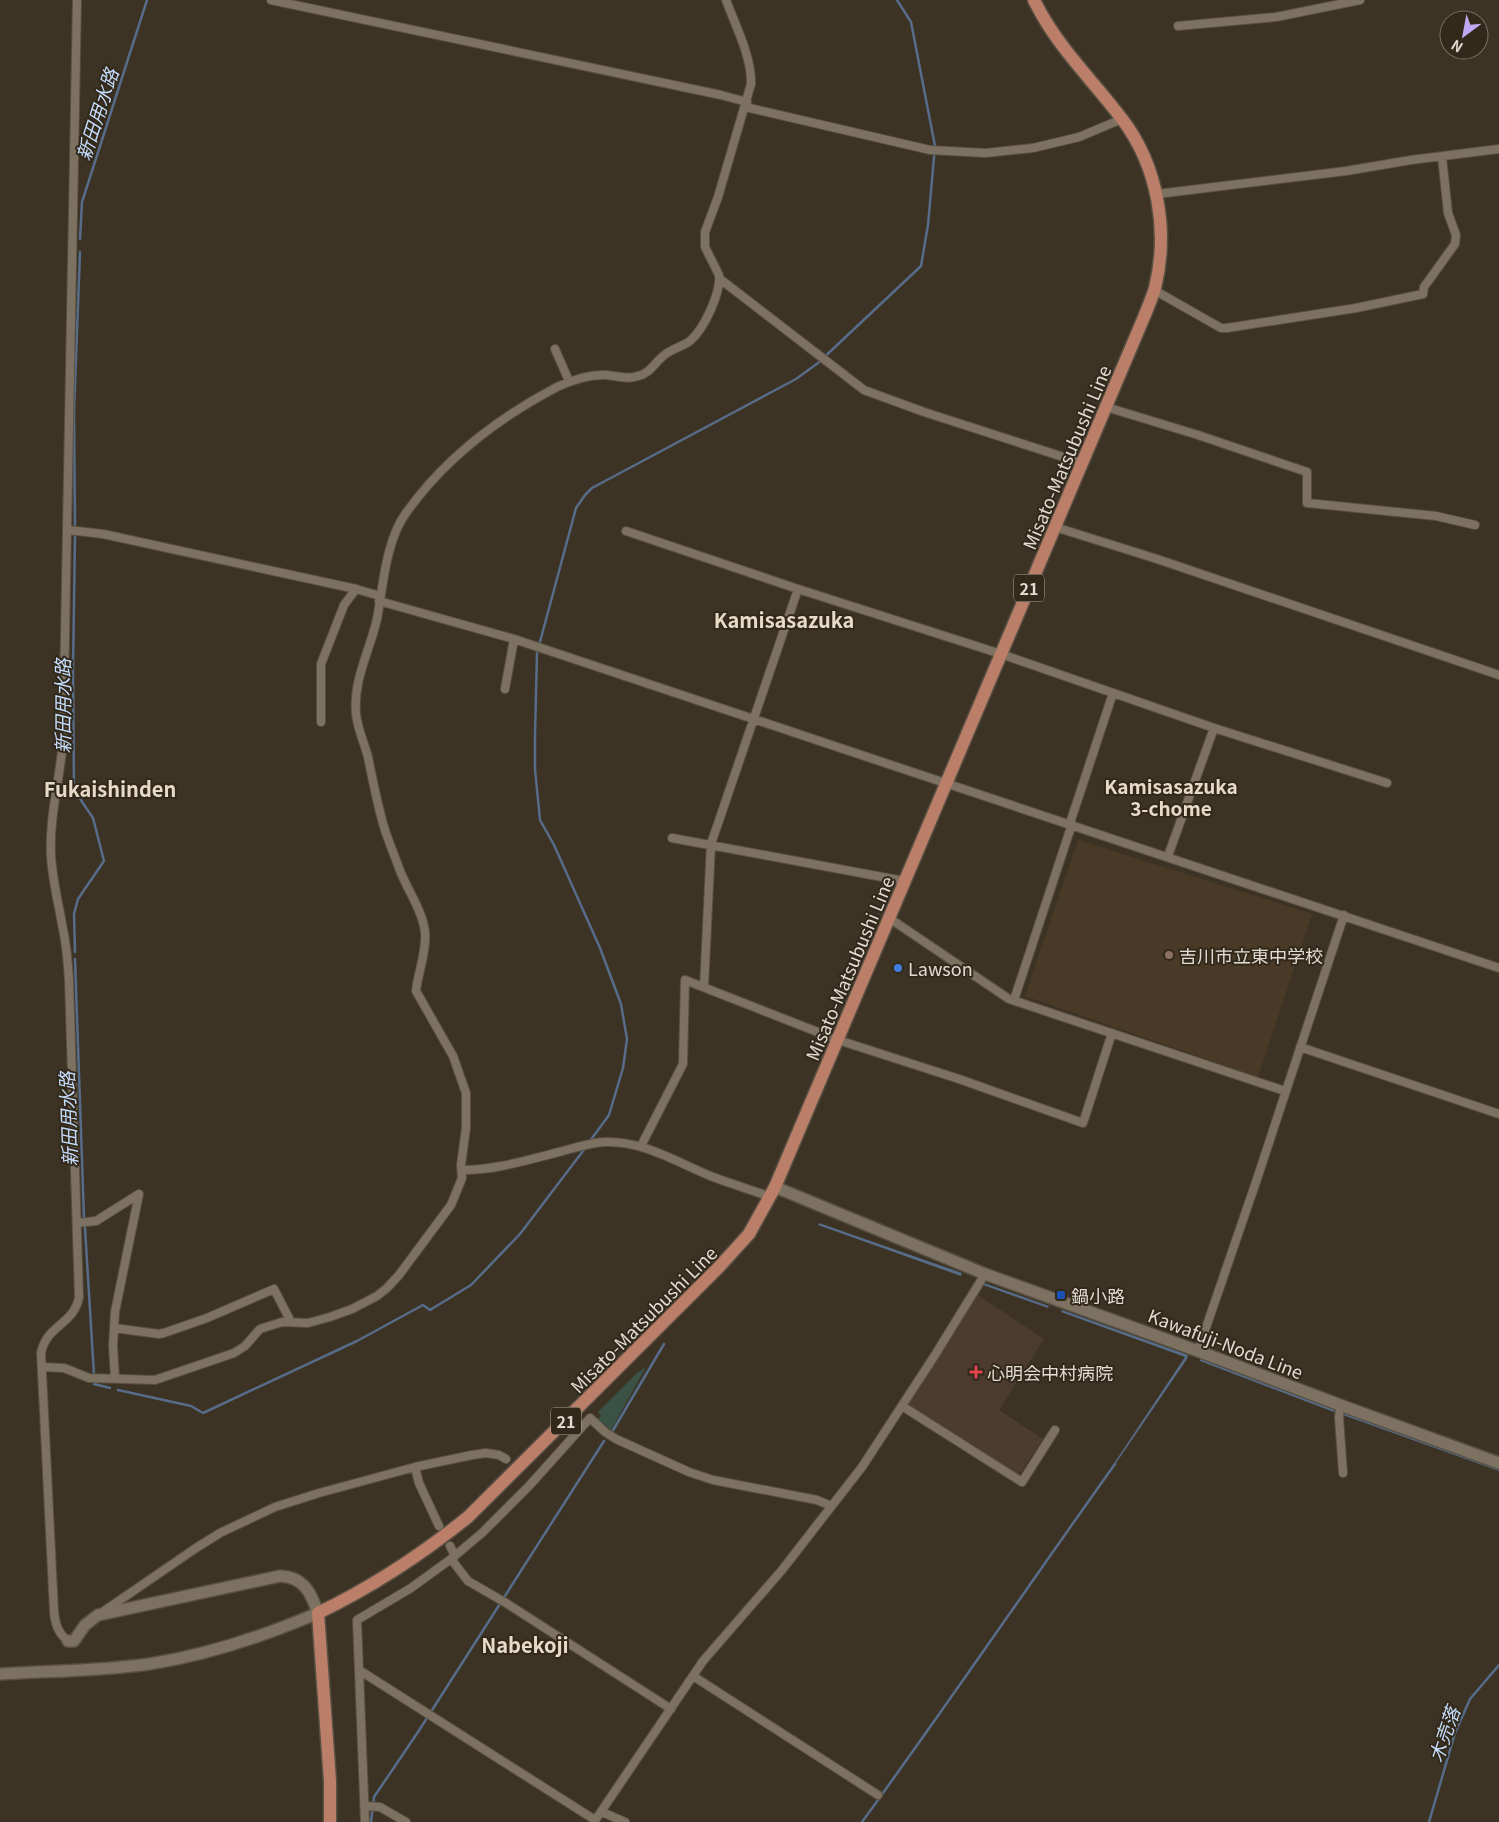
<svg xmlns="http://www.w3.org/2000/svg" width="1499" height="1822" font-family="Georgia,'Noto Sans JP',serif">
<rect width="100%" height="100%" fill="#3d3324"/>
<!-- built -->
<path fill="#483a26" d="M1078,840L1312,914L1258,1077L1025,996Z"/>
<!-- medical -->
<path fill="#4b3c2f" d="M978,1295L1044,1339L999,1410L1043,1439L1019,1475L908,1405Z"/>
<!-- green -->
<path fill="#3a5146" d="M646,1367L611,1430L598,1419L601,1416L598,1412L637,1373Z"/>
<!-- water -->
<path fill="#566c89" d="M819,1223L962,1273L961,1276L818,1225Z
M984,1283L1049,1306L1048,1308L983,1285Z
M1062,1310L1188,1355L1187,1359L1114,1466L1113,1465L1185,1357L1061,1312Z
M1200,1358L1335,1409L1334,1412L1200,1361Z
M1344,1412L1499,1468V1471L1343,1415Z"/>
<g fill="none" stroke-linecap="round" stroke-linejoin="round">
<!-- stream -->
<path stroke="#566c89" stroke-width="2.5" d="M80,239L82,202L147,0
M75,525L74,412L80,252
M75,952L74,914L78,899L104,861L93,818L74,790L73,671L75,534
M75,959L84,1218
M590,1141L609,1115L623,1068L627,1039L621,1004L600,948L554,845L540,820L535,769V735L537,653L576,508L585,495L592,488L796,379L818,363L921,266L928,225L935,146L911,22L897,0
M85,1228L94,1375
M94,1384L110,1388
M118,1390L191,1406L203,1413L357,1341L423,1305L430,1310L471,1285L520,1234L586,1147
M612,1432L664,1344
M371,1822L374,1797L418,1732L604,1441
M862,1822C948,1704 1030,1583 1115,1464
M1429,1822L1455,1733L1470,1699L1499,1665"/>
<!-- street casing -->
<g stroke="#585043" stroke-width="10">
<path id="street" d="M271,0L721,95L747,102
M1178,26L1276,17L1360,0
M745,107L930,150L986,153L1033,148L1079,137L1122,119
M1157,194L1346,171L1411,160L1499,149
M720,279L864,390L924,412L1082,463
M1154,290L1221,328H1227L1356,308L1423,294L1424,287L1455,244L1456,235L1448,213L1442,157
M555,349L569,381
M1106,407L1198,435L1307,472V503L1436,516L1475,525
M1055,527L1157,559L1499,675
M68,530L103,534L356,589L380,596
M626,531L798,589L1001,654L1214,728L1387,783
M379,601L514,639L1499,968
M505,689L514,639
M321,722V664L344,605L356,589
M1070,823L1113,693
M672,838L904,881
M1168,856L1214,728
M889,918L1009,999L1285,1091
M704,987L711,844L798,589
M1014,1000L1072,824
M1300,1047L1499,1114
M641,1146L683,1064L685,980L838,1040L959,1079L1083,1123L1112,1033
M462,1170C496,1170 527,1160 559,1152C574,1148 589,1143 604,1142C643,1140 678,1163 713,1177C732,1184 751,1190 771,1197
M77,1223L96,1221L139,1194L115,1312L113,1346L115,1378
M114,1328L159,1334L164,1333L207,1318L274,1289L291,1322
M1198,1351L1257,1179L1344,915
M42,1367L64,1368L89,1378L155,1380L234,1353L245,1346L260,1329L282,1322L308,1323L330,1317L352,1309L377,1296L387,1288L399,1275L451,1205L462,1178L461,1165L466,1128V1093L453,1056L416,991C418,972 427,951 425,932C422,909 407,890 399,868C393,851 385,834 381,816C376,797 372,777 368,757C364,742 357,728 356,713C353,680 370,650 377,619C383,586 386,540 406,513C445,458 498,418 557,387C572,380 589,374 606,375C617,376 627,380 638,376C650,373 653,365 662,357C670,349 682,347 690,341C704,329 721,293 719,275L705,247V232L718,197L751,84C752,57 735,25 726,0
M1340,1405L1339,1418L1343,1473
M902,1406L1022,1482L1055,1430
M415,1467L419,1483L439,1526
M450,1546L455,1556
M451,1559L468,1581L506,1603L671,1709
M104,1611L196,1548L220,1533L275,1507L319,1493L415,1467L472,1455L486,1453L499,1455L506,1459
M68,1641C58,1633 55,1624 54,1611L41,1353C47,1324 74,1325 79,1297L69,981C68,962 66,942 62,924C58,901 52,878 51,855C49,817 60,779 63,741L77,0
M359,1670L595,1820
M693,1676L878,1795
M365,1806L380,1807L406,1822
M602,1812L625,1822
M365,1822L357,1620L411,1588L451,1559L482,1533L529,1486L590,1418L605,1432L616,1439L689,1472L713,1480L817,1500L831,1506
M594,1822L703,1661L782,1570L862,1467L935,1355L985,1274"/>
</g>
<!-- secondary casing -->
<g stroke="#585043" stroke-width="14">
<path id="secondary" d="M775,1187L985,1274L1198,1351L1340,1405L1499,1463
M0,1674C50,1671 100,1671 149,1664C208,1655 264,1636 318,1613C311,1593 304,1577 280,1576L98,1615L85,1625L74,1641H68"/>
</g>
<!-- primary casing -->
<g stroke="#585043" stroke-width="15">
<path id="primary" d="M330,1822V1781L318,1613C372,1587 421,1555 468,1517L719,1267L749,1234L775,1187L1144,317C1148,307 1152,298 1155,288C1169,231 1158,166 1122,119C1091,78 1057,47 1034,0"/>
</g>
<!-- street -->
<use href="#street" stroke="#7d7261" stroke-width="8"/>
<!-- secondary -->
<use href="#secondary" stroke="#7d7261" stroke-width="11"/>
<!-- primary -->
<use href="#primary" stroke="#bb7e68" stroke-width="12"/>
</g>
<!-- markers -->
<circle fill="#8d6e63" stroke="#32291a" stroke-width="2" cx="1169" cy="955" r="5"/>
<circle fill="#3f7fe0" stroke="#32291a" stroke-width="2" cx="898" cy="968" r="5"/>
<rect fill="#1a4fb4" stroke="#32291a" stroke-width="2" x="1056" y="1290" width="10" height="10" rx="2.5"/>
<path fill="#e0444e" stroke="#32291a" stroke-width="2" d="M973.5 1364.5h5v5h5v5h-5v5h-5v-5h-5v-5h5z"/>
<g text-anchor="middle" dominant-baseline="central" stroke-width="4" stroke-linejoin="round" paint-order="stroke">
<!-- shield labels -->
<g fill="#32291a" stroke="#aca69b" stroke-width="1">
<rect x="1014" y="574.5" width="30" height="27" rx="4"/>
<rect x="551" y="1407.5" width="30" height="27" rx="4"/>
</g>
<g font-size="16" font-weight="bold" fill="#e1dbd2">
<text x="1029" y="588">21</text>
<text x="566" y="1421">21</text>
</g>
<!-- street labels -->
<g font-size="18" fill="#e1dbd2" stroke="#32291a">
<text transform="translate(1066 457) rotate(-67)">Misato-Matsubushi Line</text>
<text transform="translate(849 968) rotate(-67)">Misato-Matsubushi Line</text>
<text transform="translate(643 1319) rotate(-45)">Misato-Matsubushi Line</text>
<text transform="translate(1226 1343) rotate(21)">Kawafuji-Noda Line</text>
</g>
<!-- poi labels -->
<g font-size="18" fill="#e1dbd2" stroke="#32291a" text-anchor="start">
<text x="1179" y="955">吉川市立東中学校</text>
<text x="908" y="968">Lawson</text>
<text x="1071" y="1295">鍋小路</text>
<text x="987" y="1372">心明会中村病院</text>
</g>
<!-- water labels -->
<g font-size="19" font-style="italic" fill="#c4dcfb" stroke="#32291a">
<text transform="translate(96 114) rotate(-72)">新田用水路</text>
<text transform="translate(61 706) rotate(-90)">新田用水路</text>
<text transform="translate(67 1119) rotate(-92)">新田用水路</text>
<text transform="translate(1443 1734) rotate(-71)">木売落</text>
</g>
<!-- neighbourhood labels -->
<g font-size="19" font-weight="bold" fill="#e7dbc8" stroke="#32291a">
<text x="1171" y="785">Kamisasazuka<tspan x="1171" dy="22">3-chome</tspan></text>
</g>
<!-- quarter labels -->
<g font-size="20" font-weight="bold" fill="#e7dbc8" stroke="#32291a">
<text x="784" y="619">Kamisasazuka</text>
<text x="110" y="788">Fukaishinden</text>
<text x="525" y="1644">Nabekoji</text>
</g>
</g>
<!-- north arrow -->
<g transform="translate(1464 35) rotate(212)"><circle r="24" fill="#32291a" stroke="#787064"/>
<path d="M0-4L9 19L0 12L-9 19Z" fill="#c1a8f3"/>
<text y="-8" font-size="14" font-weight="bold" text-anchor="middle" fill="#e1dbd2">N</text>
</g>
</svg>
